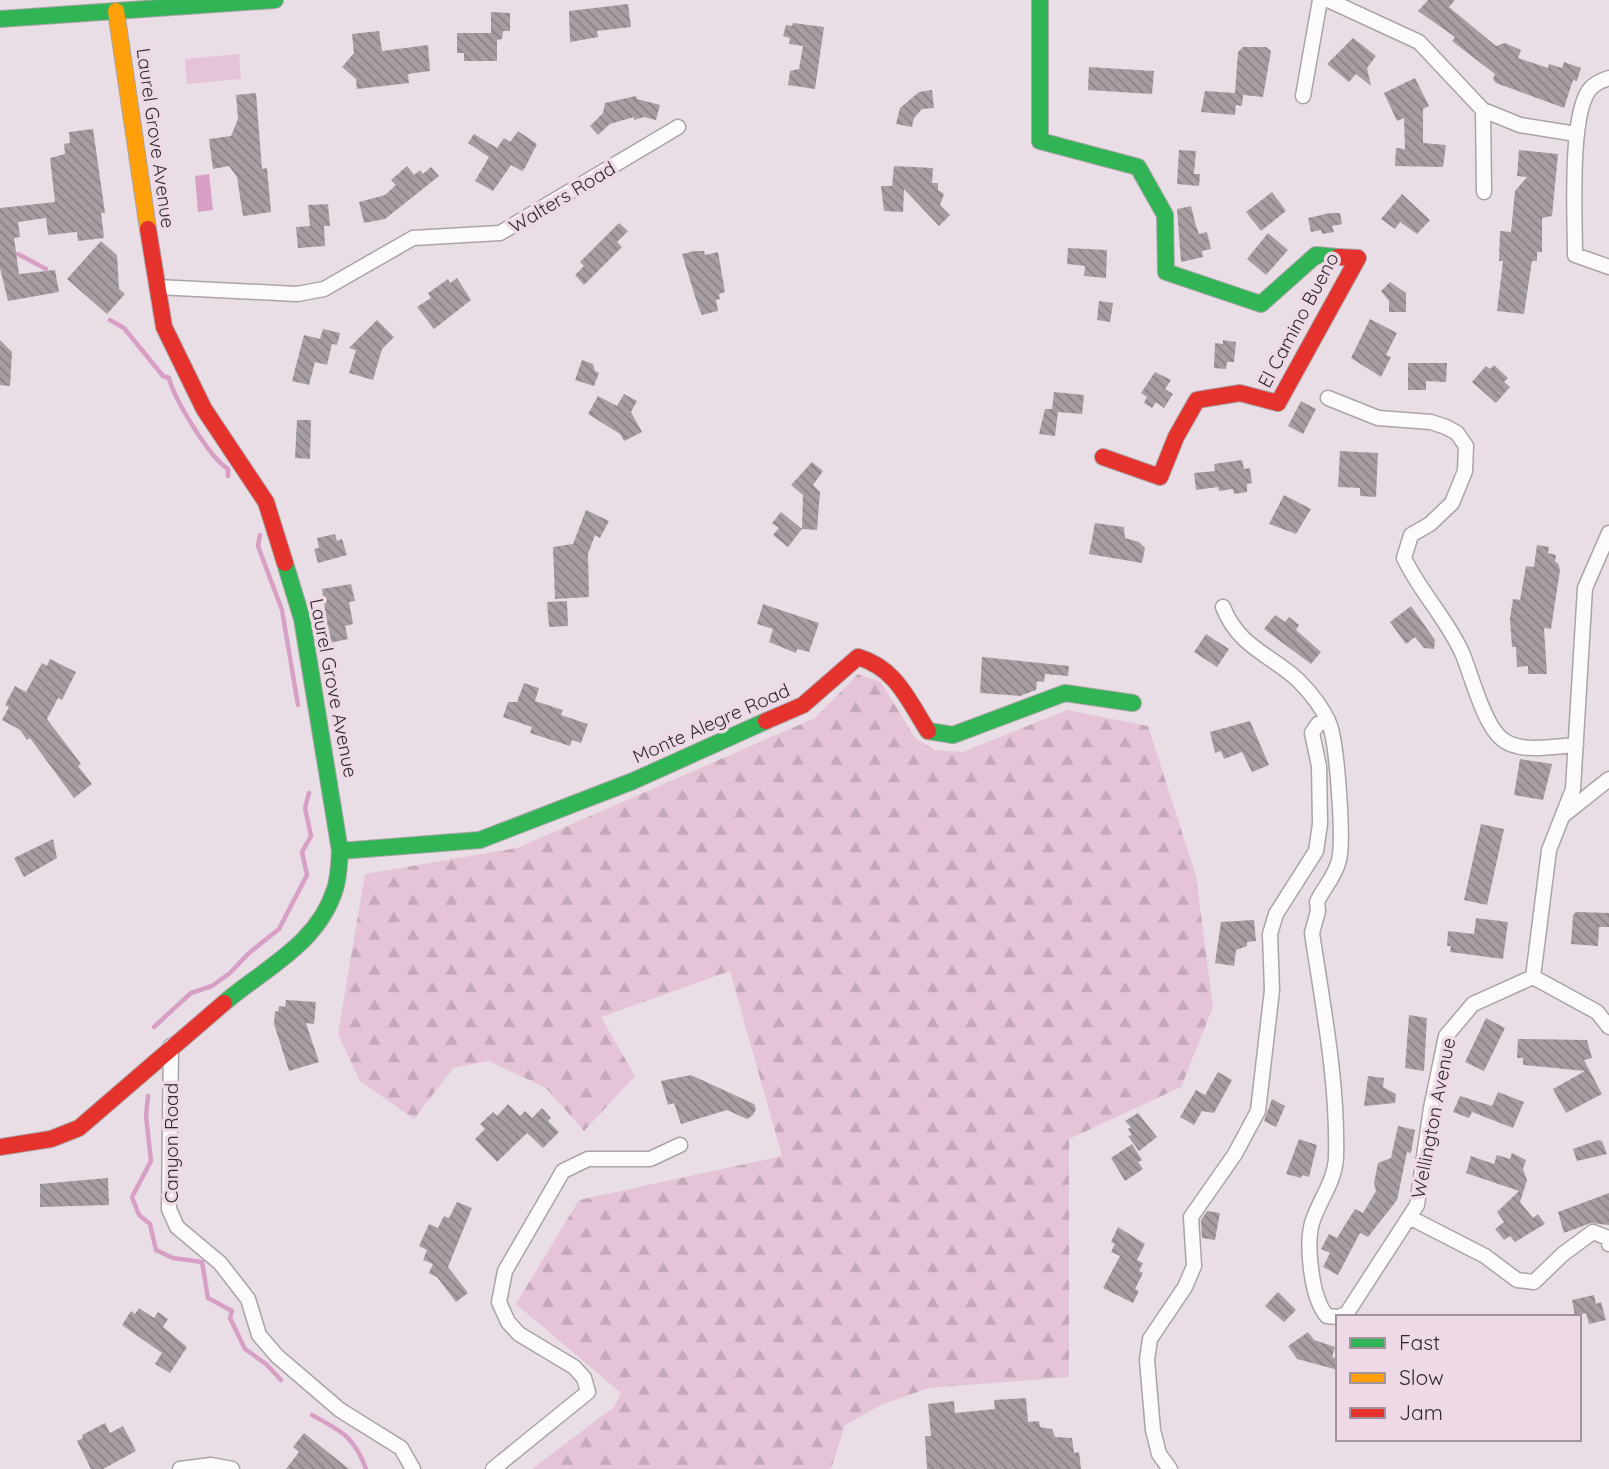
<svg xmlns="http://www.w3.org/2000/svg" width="1609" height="1469" font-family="Quicksand,sans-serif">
<defs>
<pattern id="forest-firs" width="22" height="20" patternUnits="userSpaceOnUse" patternTransform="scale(1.75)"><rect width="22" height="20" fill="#e5c4d8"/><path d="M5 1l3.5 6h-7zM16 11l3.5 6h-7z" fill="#c5a9ba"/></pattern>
<pattern id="building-back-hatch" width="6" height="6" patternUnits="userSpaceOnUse" patternTransform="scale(1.75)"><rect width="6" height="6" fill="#a69ea3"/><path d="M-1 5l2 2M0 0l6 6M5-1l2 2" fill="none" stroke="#888185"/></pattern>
</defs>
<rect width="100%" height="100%" fill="#e9dee5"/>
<!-- forest -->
<path fill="url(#forest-firs)" d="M858,674L881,682L915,738L935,750L963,752L1067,710L1148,726L1196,876L1213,1007L1181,1087L1069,1139V1377L929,1388L883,1404L845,1425L831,1469H532L614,1407L621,1393L516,1304L579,1200L782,1156L730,971L601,1017L635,1076L584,1131L546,1088L489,1061L453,1068L414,1119L360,1081L338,1034L365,874L517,848L815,718Z"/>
<!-- pitch -->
<path fill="#e5c4d8" d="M239,54L241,79L187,84L185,59Z"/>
<!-- water -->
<path fill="#d79fc3" d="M209,174L213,210L198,212L195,176Z"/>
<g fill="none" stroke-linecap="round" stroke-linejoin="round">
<!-- stream -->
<path stroke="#d79fc3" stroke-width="4.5" d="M18,254L46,269
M110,320L124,328L163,376L169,378C174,399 210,458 228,469V476
M260,535L258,546L282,610L298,705
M154,1027L191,993L212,986L230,973L249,953L279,929L307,875L302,852L311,836L305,808L309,793
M148,1096L146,1116L151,1161L132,1197L139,1215L150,1224L156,1250L173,1258L202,1262L208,1298L232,1311L230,1318L245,1349L266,1364L281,1380
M312,1415C341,1431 354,1436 366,1469"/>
</g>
<!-- building -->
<path fill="url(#building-back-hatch)" d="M1428,0H1455L1449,7L1496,46L1505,43L1521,50L1518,58L1548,68L1549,64L1562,68L1564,62L1581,68L1577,81L1573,80L1564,108L1496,83L1493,79L1495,74L1452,41L1455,37L1418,11Z
M628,4L631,27L597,31L598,37L570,42L569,11Z
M491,12L510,13V31H503L502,39L497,40V61H464V53H457V33H491Z
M793,23L824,27L815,89L788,85L790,71L799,69L803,46L789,44L790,38L783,36L786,25L792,26Z
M379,31L382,51L428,45L430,71L408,74L409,83L357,89L356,79L342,67L354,53L352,34Z
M1353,38L1376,56L1367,68L1371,86L1356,74L1349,82L1327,64Z
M1243,47H1266L1271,51L1263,97L1243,95L1242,106L1236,105L1235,115L1201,112L1205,91L1235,93L1238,52Z
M1089,67L1154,71L1152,94L1088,90Z
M1415,78L1429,106L1423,109V143L1446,145L1443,167L1395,166L1396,148L1405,149L1404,118L1397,121L1384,93Z
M932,90L934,108L922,109L914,118L912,127L896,124L900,108L919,92Z
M256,93L262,169L267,168L271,212L243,216L237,177L229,166L213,169L209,139L231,136L238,119L236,95Z
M636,96L637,99L660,105L656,120L644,117L634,120V117L610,124L598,135L590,126L603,113L605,103Z
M93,129L105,213H101L104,238L78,241L77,232L48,235L46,218L18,222L20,237L14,238L19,274L55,270L59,292L8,301L0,268V208L55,202L50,158L65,154L64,144L70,143L69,132Z
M518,131L537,144L525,168L522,171L511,165L493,191L475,181L489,157L468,143L474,134L497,148L504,138L510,142Z
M1179,150L1196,151L1194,174H1200L1199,186L1177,184Z
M1519,150L1558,154L1552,216L1542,218V252H1537V261H1532L1524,314L1497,311L1503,261H1499L1500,231L1511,232L1515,191L1527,177L1517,176Z
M407,166L414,175L420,170L423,174L431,167L439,176L385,219L364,223L359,202L385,195L396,185L391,180Z
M894,166L933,168L932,183H938V190L944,194L940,205L950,215L939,226L904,189L903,212L884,211L881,186H892Z
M1272,192L1286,211L1261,231L1246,212Z
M1402,194L1430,220L1417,234L1400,222L1395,229L1381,219Z
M328,204L330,226H324L325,246L298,248L296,227L310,226L308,205Z
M1191,206L1196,226L1199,234L1207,232L1211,249L1202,251L1203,257L1181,262L1177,209Z
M1330,213H1340L1342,224L1332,226L1334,232L1322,234L1321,230L1311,232L1308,218Z
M619,223L628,231L617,242L622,247L584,285L575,275L584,266L580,262Z
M1268,233L1288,250L1266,275L1247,259Z
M101,241L117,255L119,289L125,294L107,314L67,279Z
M1068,248L1107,250L1106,278L1084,276L1085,266L1067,264Z
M695,251H704L705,255L718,252L725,292L719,294L720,299L716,300L718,311L702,315L698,306L682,254Z
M457,278L471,300L434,329L417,307L431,298L428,293L448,279L450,283Z
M1390,282L1406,293V312H1389V301L1381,291Z
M1099,301L1113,303L1110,322L1097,320Z
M1370,319L1397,333L1386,355L1391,357L1381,377L1351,358Z
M377,320L394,337L382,349L373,380L349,373L356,350L349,348Z
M323,329L340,333L337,345L332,344L327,365L315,362L309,385L292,381L304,335L320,339Z
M0,340L12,352L10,386L0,385Z
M1223,340L1236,342L1234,362H1227L1226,369L1214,368L1215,343L1223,344Z
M582,360L593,364L595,371L599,373L594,386L575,380Z
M1408,363H1447L1446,382L1426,381V390H1408Z
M1494,365L1508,378L1504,382L1510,387L1496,403L1472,382L1486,366L1490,369Z
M1155,372L1171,380L1165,389L1173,394L1164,408L1156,402L1152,408L1144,403L1147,397L1141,393Z
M1054,392L1084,395L1082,414L1058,412L1055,436L1039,434L1045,409H1052Z
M624,394L637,401L631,412L642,432L624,441L620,434L588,414L598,396L617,406Z
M1301,401L1316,409L1303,434L1288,426Z
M297,420H311L310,459L295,458Z
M1340,451L1378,453L1376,497L1360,496V488L1338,487Z
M1242,460L1244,469L1250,468L1252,483L1247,484V492L1234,494L1233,489L1219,491L1218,487L1196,490L1194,473L1215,471L1214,464Z
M812,462L823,471L813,485L820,492L817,530L802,529L788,547L773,535L779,528L772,523L781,512L802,529L803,495L791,485Z
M1284,495L1311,509L1296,534L1269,524Z
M586,510L609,521L600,538L595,535L588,554L589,597L555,599L553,547L573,544Z
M1095,523L1124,527L1125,538L1139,542L1145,548L1142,563L1089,554Z
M335,534L337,541L342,539L347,555L318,563L314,549L319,548L317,538Z
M1537,545L1549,547L1548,553L1556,555L1555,562L1558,563L1560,570L1551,629L1544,628L1547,674H1528V666L1517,667L1516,647H1512L1510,618L1513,599L1520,600L1526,566L1534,567Z
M351,584L355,601L349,602L353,624L345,626L348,639L330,643L322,589Z
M567,601L568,626L549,627L547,602Z
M763,604L819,623L809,652L797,649L796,653L769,642L773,629L757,624Z
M1411,606L1435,640L1434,649L1424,648L1415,637L1406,644L1390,622Z
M1275,615L1285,622L1289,617L1299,625L1296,630L1321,652L1311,664L1264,629Z
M1206,634L1229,649L1217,667L1194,652Z
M982,657L1069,666L1068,676L1045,674L1044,682L1037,681L1036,690L1020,696L980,693Z
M50,659L76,672L62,700L58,698L47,719L81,764L78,766L92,784L74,798L30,738L27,740L20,730L2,720L9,707L5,705L15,686L26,692L42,663L47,666Z
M524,683L539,688L535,701L563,710L561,715L588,724L581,743L572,740L570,746L530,733L532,727L503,717L508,702H517Z
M1250,721L1269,765L1252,772L1242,752L1224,759L1221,751L1215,753L1210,732Z
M1520,759L1552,764L1543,800L1514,795Z
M1481,824L1504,829L1487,905L1464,900Z
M53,839L57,858L24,877L14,858Z
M1576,912L1609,913V927H1599L1598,946L1571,944L1573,915Z
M1476,918L1508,922L1503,959L1450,952L1451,946H1447L1448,931L1474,934Z
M1254,920L1256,941L1247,942V946L1236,950L1234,966L1215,963L1221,922Z
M286,1000L316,1002L314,1024L306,1023L319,1062L289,1071L274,1024L275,1011L278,1012L279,1006L285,1007Z
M1409,1015L1427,1018L1424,1071L1405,1068Z
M1486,1018L1505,1028L1484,1071L1465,1062Z
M1518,1039L1587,1040L1592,1058L1584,1060L1602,1094L1566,1113L1553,1089L1585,1071L1523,1065V1058H1517Z
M1218,1072L1232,1080L1214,1113L1202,1111L1194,1125L1180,1117L1196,1090L1205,1095Z
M691,1075L754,1104L756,1109L753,1115L747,1119L727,1110L681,1124L674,1103L668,1105L661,1081Z
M1368,1076L1384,1078L1383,1087L1396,1094L1395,1103L1364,1106Z
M1498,1092L1524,1102L1513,1128L1472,1112L1469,1118L1453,1112L1460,1096L1492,1106Z
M1272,1099L1285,1106L1276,1127L1264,1121Z
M508,1104L520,1116L525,1111L532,1118L542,1108L551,1118L548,1121L559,1132L543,1148L527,1133L497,1162L475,1139L485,1129L480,1124L493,1112L497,1116Z
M1138,1113L1157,1137L1139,1151L1128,1136L1132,1135L1128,1129L1131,1127L1125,1121Z
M1398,1126L1415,1130L1414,1135L1411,1153L1407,1152L1397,1200L1368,1237L1360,1233L1338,1275L1323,1267L1330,1253L1321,1249L1329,1234L1337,1238L1355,1209L1363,1213L1376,1191L1374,1183L1378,1163L1391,1158Z
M1299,1139L1317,1145L1309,1177L1302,1175L1301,1178L1286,1174Z
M1598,1140L1602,1141L1607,1154L1577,1161L1573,1149Z
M1132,1144L1142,1160L1138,1162L1143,1169L1125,1181L1111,1158Z
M1512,1153L1526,1160L1523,1169L1527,1180L1520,1202L1533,1218L1538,1214L1545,1224L1515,1242L1510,1236L1504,1240L1495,1229L1504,1222L1497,1212L1519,1191L1466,1173L1471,1156L1494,1164L1497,1155L1510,1159Z
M108,1178L109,1205L40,1207V1184Z
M1609,1193V1225L1591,1223L1564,1233L1558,1212Z
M457,1202L472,1208L448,1267L468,1293L456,1302L437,1277L429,1273L433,1264L423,1260L427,1250L419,1246L429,1224L438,1228L444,1216L449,1218Z
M1207,1211L1220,1213L1215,1240L1202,1238L1201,1220Z
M1118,1227L1145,1244L1137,1260L1143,1263L1139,1271L1143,1273L1135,1289L1139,1291L1133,1303L1103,1288L1120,1256L1111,1252L1115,1244L1111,1242Z
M1278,1292L1296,1310L1284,1322L1265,1306Z
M1594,1295L1596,1304L1601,1302L1606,1320L1589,1324L1586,1313L1575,1316L1572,1300Z
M139,1308L154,1318L158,1312L168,1319L163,1327L187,1347L170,1373L155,1364L162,1353L122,1325L131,1311L135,1314Z
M1308,1332L1314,1340L1335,1347L1332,1357L1338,1359V1370L1297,1359L1288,1346Z
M1026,1398L1028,1422L1039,1421L1040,1427L1052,1429L1055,1437L1072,1438L1074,1453L1079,1452L1081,1469H927L925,1436H931L928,1404L954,1401L955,1413L995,1409L994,1400Z
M105,1423L110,1433L123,1426L136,1451L103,1469H91L77,1441L83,1438L82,1435Z
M304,1433L349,1469H286L299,1452L293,1447Z"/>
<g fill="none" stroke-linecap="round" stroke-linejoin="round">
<!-- street casing -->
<g stroke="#aaa3a7" stroke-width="17">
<path id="street" d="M1328,0L1419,42L1483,110L1520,125L1576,134
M1609,78C1603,80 1594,84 1590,89C1569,114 1575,220 1575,255L1609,267
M1303,96L1320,0
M1483,110L1484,192
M157,287L297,294L324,289L413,238L500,233L678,127
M1328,398L1378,418L1431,422L1446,427L1457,433L1466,446L1465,471L1452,503L1430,524L1411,535L1404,558C1420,592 1448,620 1463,655C1472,677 1484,725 1502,739C1520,754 1555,746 1576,745
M1223,607C1239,647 1268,653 1298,680C1310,692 1322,707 1329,723C1337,741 1344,839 1339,860C1335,877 1324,887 1317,902L1318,911L1312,933C1323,1007 1338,1082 1336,1157C1335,1182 1319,1200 1312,1223C1306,1245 1311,1298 1327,1316L1338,1317
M1565,814L1609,779
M1533,977L1597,1012L1609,1027
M171,1046L169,1209L177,1227L220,1263L248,1299L259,1335L277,1356L340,1410L401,1448L413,1469
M1409,1217L1485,1256L1517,1280L1534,1282L1563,1254L1593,1232L1608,1238L1609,1244
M1339,1317L1347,1313L1417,1205L1431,1108L1446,1036L1473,1004L1533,977L1549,850L1573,789L1585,588L1609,533
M180,1469L211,1465L232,1469
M493,1469L588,1392L584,1378L574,1367L519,1334L508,1322L499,1302L505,1271L563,1171L588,1159H650L680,1145
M1170,1469L1159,1454L1153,1430L1147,1360L1150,1339L1185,1287L1194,1266L1191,1217L1235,1154L1258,1111L1272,990L1270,934L1276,914L1316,851L1320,824L1319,766L1312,733L1318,724L1328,720"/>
</g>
<!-- fast casing -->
<g stroke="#aaa3a7" stroke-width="18">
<path id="fast" d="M1040,0V141L1138,167L1165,215L1166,272L1261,304L1316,255L1338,257
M0,19L275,0
M928,731L953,735L1065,693L1133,703
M340,851L480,840L633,781L766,721
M224,1003C265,968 318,944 335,889C339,877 339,863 340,851L302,619L285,563"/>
</g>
<!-- slow casing -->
<g stroke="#aaa3a7" stroke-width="18">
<path id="slow" d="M116,11L148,229"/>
</g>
<!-- jam casing -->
<g stroke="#aaa3a7" stroke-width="18">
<path id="jam" d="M148,229L164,327L204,409L266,502L285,563
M1103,457L1160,477L1176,437L1197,400L1240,393L1278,403L1358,258L1338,257
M766,721L803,705L858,657C896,668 908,700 928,731
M0,1147L51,1139L79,1128L224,1003"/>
</g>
<!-- street -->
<use href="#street" stroke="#fcfafb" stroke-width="14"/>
<!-- fast -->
<use href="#fast" stroke="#30b455" stroke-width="16"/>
<!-- slow -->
<use href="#slow" stroke="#ff9f0a" stroke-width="16"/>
<!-- jam -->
<use href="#jam" stroke="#e5322d" stroke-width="16"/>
</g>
<g text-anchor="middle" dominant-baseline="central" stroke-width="7" stroke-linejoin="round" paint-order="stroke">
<!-- street labels -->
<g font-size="19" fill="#312a2e" stroke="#eddae6">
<text transform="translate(156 138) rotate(82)">Laurel Grove Avenue</text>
<text transform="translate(562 197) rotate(-31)">Walters Road</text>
<text transform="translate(1298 320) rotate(-62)">El Camino Bueno</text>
<text transform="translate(334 688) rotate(79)">Laurel Grove Avenue</text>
<text transform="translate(711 723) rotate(-24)">Monte Alegre Road</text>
<text transform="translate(1433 1118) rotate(-79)">Wellington Avenue</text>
<text transform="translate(171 1143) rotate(-90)">Canyon Road</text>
</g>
</g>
<!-- legend -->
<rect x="1336" y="1315" width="245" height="126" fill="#eddae6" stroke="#a2949c" stroke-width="2"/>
<rect x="1350" y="1338" width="35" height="10" fill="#30b455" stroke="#a2949c" stroke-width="2"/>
<text x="1399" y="1350" font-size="21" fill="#312a2e">Fast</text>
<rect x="1350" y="1373" width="35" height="10" fill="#ff9f0a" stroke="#a2949c" stroke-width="2"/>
<text x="1399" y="1385" font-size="21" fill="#312a2e">Slow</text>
<rect x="1350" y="1408" width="35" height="10" fill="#e5322d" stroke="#a2949c" stroke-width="2"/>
<text x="1399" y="1420" font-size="21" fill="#312a2e">Jam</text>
</svg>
